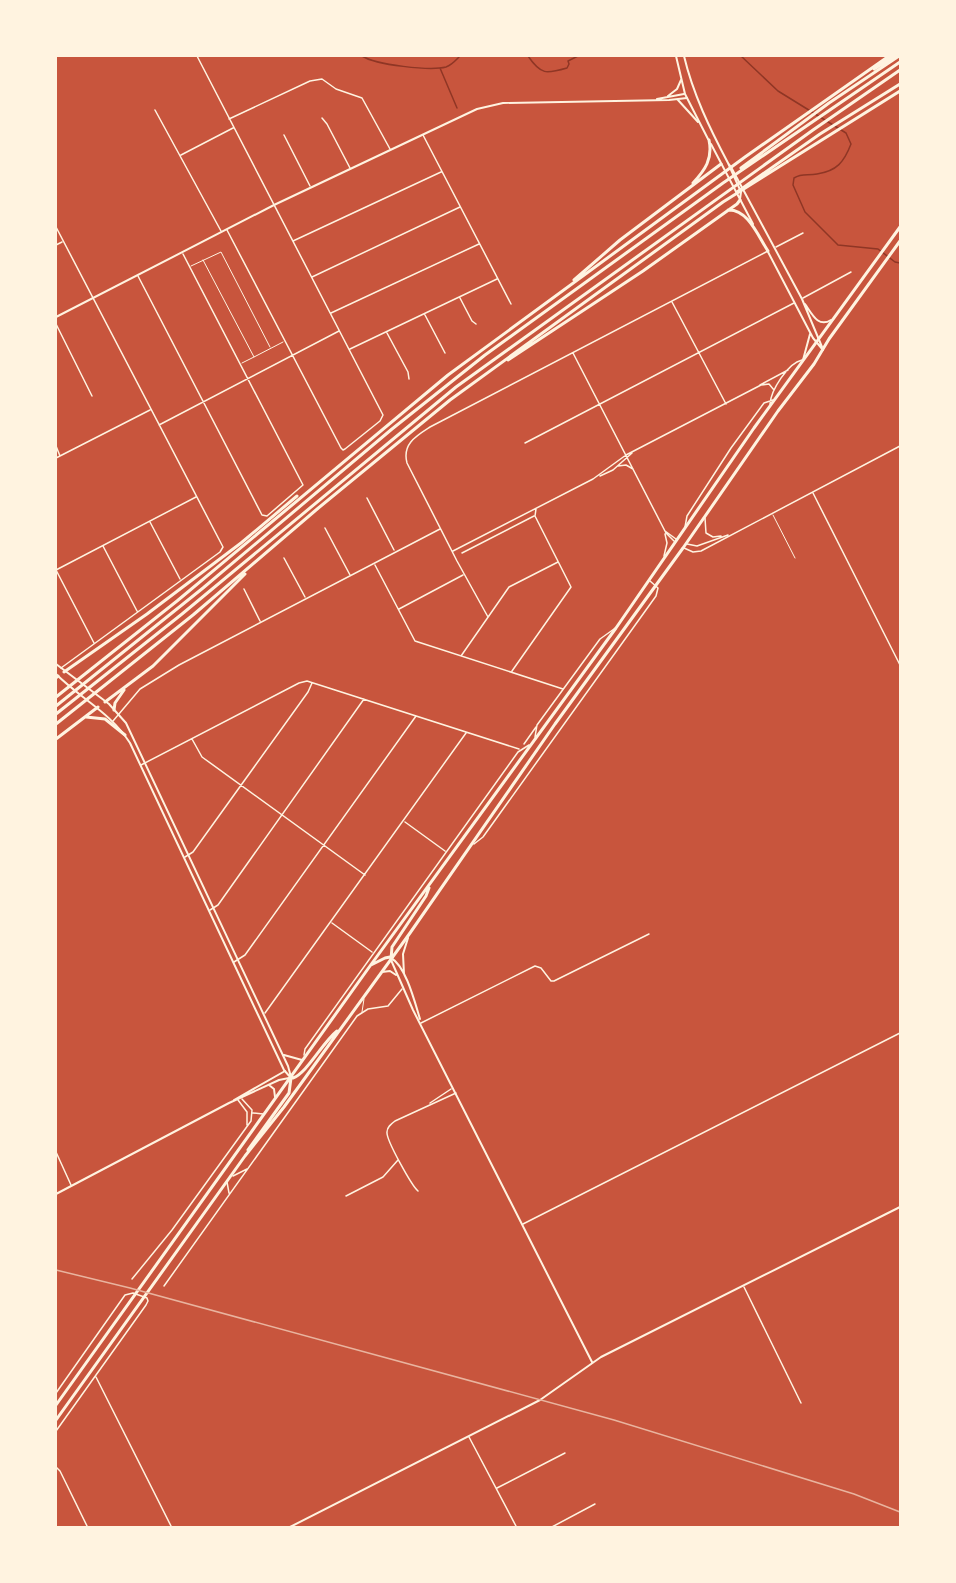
<svg xmlns="http://www.w3.org/2000/svg" width="956" height="1583" font-family="Arial,sans-serif">
<rect width="100%" height="100%" fill="#c8553d"/>
<g fill="none" stroke-linecap="round" stroke-linejoin="round">
<!-- stream -->
<path stroke="#8f3625" stroke-width="1.5" d="M362,56C376,65 430,71 446,67C452,65 456,60 460,56
M528,56C541,75 546,74 567,68L569,64L568,61L578,56
M741,56L778,91L846,133L851,144C844,162 837,171 817,174C808,176 802,173 794,178L793,185L805,212L838,245L878,249L895,262L900,263
M440,68L457,108"/>
<!-- service -->
<path stroke="#fff3e0" stroke-width="1" d="M203,260L254,357L283,342
M191,266L221,252L270,347
M242,363L254,357
M773,515L795,558
M362,1012L364,999"/>
<!-- minor -->
<path stroke="#fff3e0" stroke-width="1.5" d="M197,56L383,415L380,421L345,449L343,450L341,448L227,230
M155,110L221,231
M322,118L327,124L350,168
M229,119L310,81L322,79L336,89L362,98L390,149
M284,135L310,186
M423,135L511,304
M181,155L233,128
M56,227L223,547L220,552L61,668
M293,241L441,172
M56,245L62,242
M776,247L803,233
M138,276L262,515L267,516L303,485L183,254
M312,277L460,207
M460,298L472,321L476,324
M803,298L851,272
M672,302L726,404
M331,313L479,244
M425,315L445,353
M56,324L92,396
M387,333L408,372L409,379
M350,349L497,279
M573,353L666,533L674,541
M760,385L788,370
M770,404C771,390 788,363 802,360
M159,425L339,331
M525,443L794,303
M56,446L60,456
M56,458L150,410
M618,466L626,465L633,469
M600,476L613,470L632,453
M813,493L900,665
M367,498L394,550
M705,518L706,533L713,537L721,536
M150,522L180,579
M685,527L687,516L731,448L764,403L773,400
M325,528L350,575
M665,531L676,539
M687,544L697,546L728,535
M103,546L137,611
M684,548L693,552L701,551L900,446
M453,551L593,479L626,455L761,385L769,384L774,390
M462,553L534,516
M664,556L667,543L665,534
M284,558L305,597
M375,565L415,641L563,689
M56,570L196,497
M56,570L94,643
M244,589L260,621
M399,609L463,575
M488,617L457,561L407,463C402,444 416,436 430,427L768,251
M461,656L509,587L558,562
M512,671L571,587L535,516L536,509
M113,721L140,689L179,665L440,529
M535,737L537,725L600,639L614,629
M192,739L202,757L365,875
M524,744L536,727
M141,765L299,683L307,681L519,749
M405,822L445,851
M474,844L483,837L656,596L658,588L650,581
M185,857L193,852L308,692L312,683
M210,910L218,905L364,699
M332,923L372,952
M234,962L245,955L416,716
M265,1013L466,733
M421,1023L535,966L541,968L551,981H554L649,934
M304,1055L305,1049L518,752L529,745
M238,1100L247,1112V1125
M430,1103L451,1089
M253,1113L263,1114
M56,1152L71,1185
M233,1176L247,1169
M227,1182L229,1193
M418,1191C412,1186 386,1140 387,1132C387,1127 391,1124 395,1121L456,1093
M346,1196L383,1177L398,1160
M523,1224L900,1033
M132,1279L172,1230L251,1121L252,1110L242,1099
M164,1286L357,1016L368,1009L388,1006L402,989
M744,1287L801,1403
M96,1377L172,1528
M56,1393L125,1295L133,1293L147,1298L148,1301L146,1305L56,1431
M469,1437L517,1528
M56,1467L60,1471L88,1528
M497,1488L565,1453
M550,1528L595,1504"/>
<!-- secondary -->
<path stroke="#fff3e0" stroke-width="2" d="M668,96L677,89L681,80
M657,99L684,94
M678,100L698,122
M56,317L274,205L477,109L503,103L669,100L687,98
M269,1085L274,1089L275,1097
M234,1100L285,1071
M56,1194L229,1103L279,1080L289,1078"/>
<!-- primary -->
<path stroke="#fff3e0" stroke-width="2" d="M676,56L685,94L708,139
M684,56C693,94 710,129 728,163L731,167L802,299L822,347
M711,144L753,224
M728,163L741,192L740,199
M767,250L813,338L823,350
M805,304C812,314 818,328 831,320
M803,360L810,334
M56,664L109,704L126,723L288,1066L291,1077
M56,674C81,699 110,712 130,743L284,1070L291,1078
M391,958C406,966 415,1003 420,1019
M391,960L413,1010L592,1362
M382,972L390,971L396,975
M404,974L403,954L408,938
M284,1055L302,1060
M288,1528L540,1400L601,1357L900,1207"/>
<!-- trunk -->
<path stroke="#fff3e0" stroke-width="3" d="M391,959L392,947L426,896L429,888
M371,965L385,958L390,957
M293,1078C307,1073 322,1043 337,1031
M248,1150L289,1093L291,1078
M56,1405L370,966L616,628L754,428L900,227
M56,1420L245,1156L284,1107L410,933L555,724L683,548L778,411L814,364L829,339L900,241"/>
<!-- motorway -->
<path stroke="#fff3e0" stroke-width="3" d="M874,69L894,56
M741,168L829,103L899,56
M693,183C705,170 713,159 709,140
M737,192L820,134L900,84
M728,210C748,209 758,236 768,251
M574,280L620,240L721,164
M508,360L643,271L737,204L740,200
M64,672L147,614L241,543L297,496
M56,678L58,676
M56,697L177,601L448,375L745,157L889,56
M105,702L153,666L245,574
M56,706L203,588L392,429L485,355L723,183L900,62
M114,710L115,703L124,690
M56,714L182,614L456,387L813,130L900,70
M86,717L105,719L125,735
M56,724L193,615L316,510L450,400L723,202L900,91
M56,739L98,707"/>
<!-- rail -->
<path stroke="#e9b49f" stroke-width="1.5" d="M56,1270L130,1288L614,1420L854,1494L900,1512"/>
</g>
<!-- border -->
<rect width="956" height="1583" fill="none" stroke="#fff3e0" stroke-width="114"/>
</svg>
